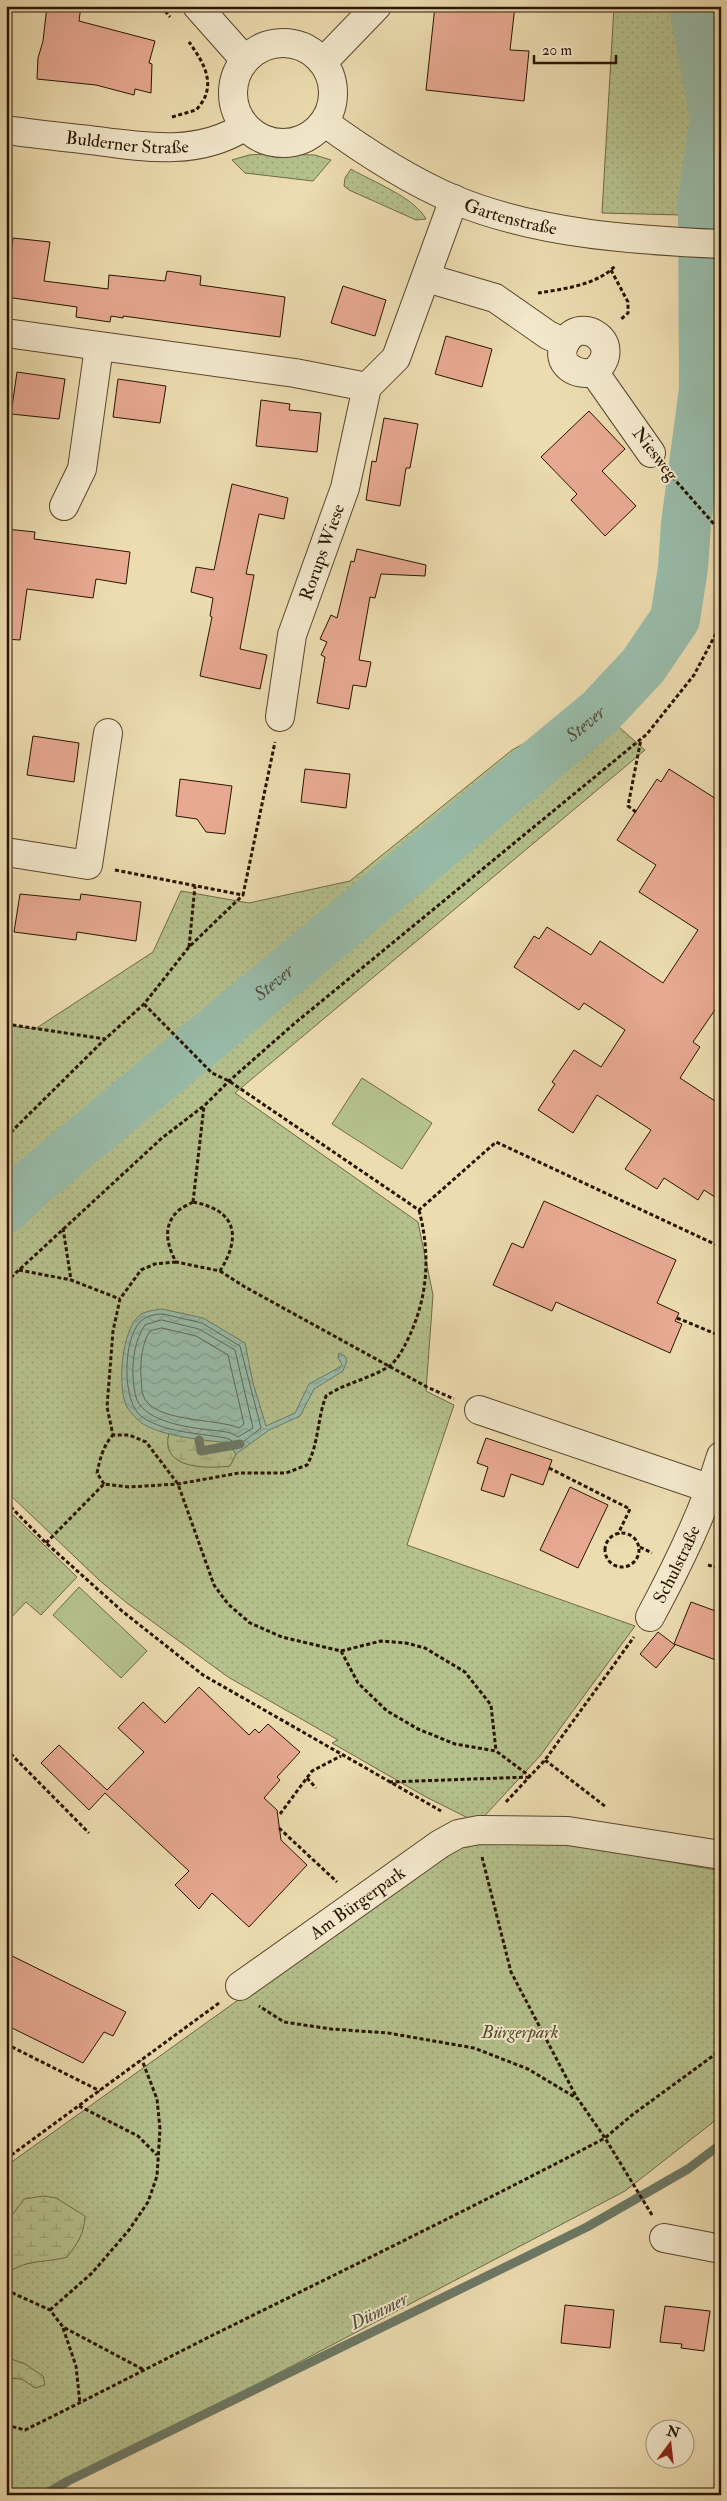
<svg xmlns="http://www.w3.org/2000/svg" width="727" height="2501" font-family="'IM FELL Double Pica',serif">
<defs>
<pattern id="grass-dots" width="8" height="8" patternUnits="userSpaceOnUse" patternTransform="scale(1.25)"><rect width="8" height="8" fill="#b5c18d"/><path d="M2 2h.1M6 6h.1" fill="none" stroke="#9ca578" stroke-width="1.8" stroke-linecap="round"/></pattern>
<pattern id="wetland-marsh" width="20" height="14" patternUnits="userSpaceOnUse" patternTransform="scale(1.25)"><rect width="20" height="14" fill="#b5c18d"/><path d="M1 5h8M5 5V1M11 12h8M15 12V8" fill="none" stroke="#9ca578"/></pattern>
<pattern id="water-waves" width="16" height="10" patternUnits="userSpaceOnUse" patternTransform="scale(1.25)"><rect width="16" height="10" fill="#99bcaa"/><path d="M0 5q4-4 8 0t8 0" fill="none" stroke="#84a190"/></pattern>
</defs>
<rect width="100%" height="100%" fill="#ecdcb0"/>
<filter id="stains"><feTurbulence type="fractalNoise" baseFrequency=".004" numOctaves="4"/><feColorMatrix values="0 0 0 0 .2 0 0 0 0 .09 0 0 0 0 .02 0 0 0 .5 -.17"/></filter>
<radialGradient id="worn" r=".72"><stop offset=".6" stop-color="#630" stop-opacity="0"/><stop offset="1" stop-color="#630" stop-opacity=".3"/></radialGradient>
<!-- grass -->
<path fill="url(#grass-dots)" stroke="#6f6a46" d="M614,6H721V216L602,213Z
M264,154L315,155L331,160L313,181L245,173L232,160L249,155Z
M351,169C373,182 414,197 426,219L416,220L349,190L344,186L345,178Z
M594,705L645,750L235,1093L418,1222L433,1295L426,1391L454,1405L407,1545L635,1626L540,1756L478,1823L426,1797L332,1743L338,1740L228,1677L127,1603L99,1580L6,1491V1025L35,1029L153,952L181,891L249,903L350,881L512,750Z
M6,1508L77,1577L41,1615L26,1602L6,1623Z
M462,1840L567,1843L721,1871V2116L625,2191L94,2470L44,2495H6V2166Z"/>
<!-- wetland -->
<path fill="url(#wetland-marsh)" stroke="#6f6a46" d="M169,1433L228,1443L236,1454L230,1466C206,1469 159,1469 169,1433Z
M43,2196L56,2198L85,2216C84,2234 78,2243 67,2257C47,2263 22,2259 6,2275V2216L13,2214L24,2199Z
M6,2357L25,2364L43,2376L45,2385L35,2388L22,2379L6,2378Z"/>
<!-- pitch -->
<path fill="#b5c18d" stroke="#6f6a46" d="M362,1078L432,1123L402,1169L332,1124Z
M79,1587L147,1651L121,1678L53,1615Z"/>
<!-- water -->
<path fill="url(#water-waves)" stroke="#6c7966" d="M162,1309L203,1318L245,1343L253,1383L266,1426L295,1413L309,1384L340,1367L342,1364L338,1358L339,1353L345,1356L347,1361L343,1371L314,1389L300,1416L269,1430L236,1454L228,1443C205,1440 151,1436 136,1418C132,1414 126,1407 125,1402C118,1382 122,1332 138,1317C144,1311 154,1310 162,1309Z"/>
<g fill="none" stroke-linecap="round" stroke-linejoin="round">
<!-- shore -->
<path stroke="#616855" stroke-width="1" d="M163,1314L202,1323L240,1346L261,1428L239,1445C234,1444 232,1439 226,1438C199,1433 166,1433 142,1417C121,1402 123,1337 141,1321C147,1316 155,1314 163,1314Z
M162,1320L199,1329L235,1350L253,1428L238,1437C230,1431 219,1431 209,1430C187,1427 147,1422 137,1400C134,1394 134,1384 133,1377C132,1361 135,1339 145,1325Z
M162,1328L196,1336L228,1355L244,1424L239,1428C217,1418 152,1423 143,1395C141,1390 142,1382 141,1376C140,1363 142,1342 150,1331Z"/>
<!-- stream -->
<path stroke="#6c7966" stroke-width="9" d="M199,1440L201,1451L240,1444
M44,2495L68,2481L587,2227L688,2169L721,2144"/>
<!-- river -->
<path stroke="#99bcaa" stroke-width="50" id="s1" d="M6,1208L32,1183L600,712L643,666L675,619L683,568L686,524L704,390L703,201L715,117L694,6"/>
</g>
<!-- building -->
<path fill="#e7a992" stroke="#291400" d="M47,6H81L79,21L155,41L149,63L152,64L151,93L135,89L134,95L96,85L37,79L38,58L43,41Z
M435,6H515L510,50L529,51L524,101L426,90Z
M13,238L50,242L44,281L108,289L109,275L165,281L167,271L201,276L200,285L285,297L280,337L123,316V318L111,316L110,322L76,317L77,307L6,297Z
M343,286L386,300L375,336L331,323Z
M446,336L492,349L482,387L435,374Z
M17,372L65,379L59,419L11,414Z
M118,379L166,386L160,423L113,417Z
M261,400L290,404L289,410L321,413L317,452L256,446Z
M589,411L625,449L602,471L636,506L605,536L571,500L577,494L541,457Z
M384,418L418,424L410,468H406L400,506L366,500L372,461L376,462Z
M232,484L288,498L284,519L259,514L246,574L254,575L240,649L267,655L260,689L200,676L212,617L210,616L213,598L191,592L196,567L214,570Z
M6,529L35,532L34,539L130,552L126,584L96,579L93,598L27,589L20,640L6,639Z
M357,549L426,565L425,576L381,574L375,598L370,597L359,660L371,662L366,687L353,685L349,709L317,703L325,657L321,655L327,642L320,639L331,615L337,618L351,561L354,562Z
M33,736L79,743L74,782L27,775Z
M305,769L350,774L346,808L301,802Z
M669,769L721,802V1001L693,1042L700,1047L680,1078L721,1105V1201L704,1190L698,1200L664,1178L657,1189L625,1169L651,1130L597,1095L573,1133L538,1110L555,1084L552,1082L574,1050L601,1067L625,1030L584,1003L579,1010L514,967L534,936L539,939L547,927L591,955L600,941L663,983L698,930L639,892L656,865L617,840L657,779L661,782Z
M180,779L232,786L225,834L206,832L197,819L176,816Z
M20,894L80,900L81,894L141,902L136,941L77,932L76,940L14,932Z
M544,1201L676,1260L657,1303L679,1313L675,1321L682,1324L670,1353L556,1302L552,1311L493,1285L512,1243L523,1248Z
M486,1438L552,1460L543,1485L511,1474L504,1497L481,1490L488,1467L477,1463Z
M570,1487L608,1505L578,1568L540,1550Z
M691,1602L721,1613V1662L674,1644Z
M658,1632L675,1645L656,1668L640,1654Z
M199,1687L249,1735L255,1729L259,1733L268,1724L300,1752L277,1777L280,1780L264,1798L277,1810L281,1840L307,1865L249,1927L212,1893L199,1909L175,1885L189,1871L105,1793L89,1810L41,1763L59,1745L107,1790L144,1752L118,1728L143,1702L165,1723Z
M6,1953L126,2012L113,2036L104,2032L83,2063L6,2025Z
M565,2305L614,2310L610,2348L561,2343Z
M665,2306L710,2311L704,2351L681,2348L682,2344L660,2342Z"/>
<g fill="none" stroke-linecap="round" stroke-linejoin="round">
<!-- minor casing -->
<g stroke="#5a462c" stroke-width="30">
<g id="minor">
<path d="M197,6L245,60"/>
<circle cx="283" cy="93" r="50"/>
<path d="M323,62L377,6"/>
<path id="s2" d="M324,122C365,152 408,180 455,200C538,234 632,240 721,244"/>
<path id="s3" d="M6,130C34,134 62,137 90,140C142,147 199,157 245,126"/>
<path d="M427,278L495,298L548,335L565,343C554,364 577,377 594,372L651,453"/>
<path d="M6,333L295,373L367,387"/>
<path d="M565,343C580,313 627,344 594,372"/>
<path d="M64,506L82,469L99,347"/>
<path id="s4" d="M280,717L292,635L345,488L367,387L396,358L454,199"/>
<path d="M6,852L88,865L108,733"/>
<path d="M479,1410L711,1489"/>
<path id="s5" d="M650,1617C678,1565 704,1512 721,1456"/>
<path id="s6" d="M240,1986L440,1844L458,1834L479,1830L568,1831L721,1855"/>
<path d="M664,2238L721,2249"/>
</g>
</g>
<!-- path -->
<path stroke="#291400" stroke-width="3" stroke-dasharray="4 2.5" stroke-linecap="butt" d="M161,6L170,17
M172,117L196,110C218,87 205,64 189,42
M611,270L628,302V313L620,320
M538,293C563,289 598,285 616,265
M668,472L721,532
M636,812L628,806L641,739
M115,870L243,895L275,742
M189,947L195,886
M144,1004L212,1073L229,1081L419,1210L496,1142L721,1247
M6,1024L105,1039
M6,1137L105,1039L144,1004L189,947L243,895
M193,1202C236,1210 242,1236 220,1271L176,1262C168,1247 162,1228 176,1213C180,1208 188,1205 193,1202Z
M193,1202L204,1106
M63,1228L71,1280
M176,1262L155,1264L141,1270L120,1299L113,1331L107,1407L113,1435H129L146,1442L178,1484L214,1585L228,1604L250,1623L282,1637L341,1651L358,1683L387,1711L418,1729L455,1744L496,1751L531,1777
M19,1270L71,1280L120,1299
M220,1271L245,1287L427,1387L454,1399
M6,1282L162,1138L205,1105L229,1081L295,1023L647,734L694,675L721,624
M677,1318L721,1336
M549,1468L630,1509L618,1534
M104,1484L97,1473C100,1459 103,1446 113,1435
M6,1502L46,1543L122,1611L203,1675L441,1811
M605 1550a17 17 0 1 1 34 0a17 17 0 1 1-34 0Z
M46,1543L104,1484L129,1487L178,1484L239,1473H286L307,1465C319,1444 317,1419 326,1396C345,1383 369,1379 388,1367C396,1362 402,1351 406,1343C428,1300 431,1256 419,1210
M640,1547L652,1553
M708,1565L721,1569
M341,1651L381,1641L406,1643L425,1648L465,1672L491,1705L496,1751
M6,1749L89,1833
M545,1760L606,1807
M307,1778L316,1788
M389,1782L530,1777
M506,1802L545,1760L634,1637
M280,1814L312,1771L341,1756
M279,1828L337,1882
M482,1857L511,1972L577,2098
M6,2044L100,2091
M79,2106L138,2136L157,2155
M6,2159L219,2003
M652,2215L605,2138L632,2115L721,2050
M6,2290L50,2310L63,2327L144,2370
M50,2310L92,2273L129,2230L148,2202L157,2176L160,2129L157,2099L142,2060
M63,2328L76,2366L80,2404
M6,2425L25,2430C86,2400 146,2369 207,2338C340,2272 474,2207 605,2138L578,2099L528,2069L474,2048L388,2033L331,2029L284,2022L259,2006"/>
<!-- minor -->
<use href="#minor" stroke="#f3e8cc" stroke-width="28"/>
</g>
<g text-anchor="middle" dominant-baseline="central" stroke-width="4" stroke-linejoin="round" paint-order="stroke">
<!-- street labels -->
<g font-size="18" fill="#291400" stroke="#f3e8cc">
<text stroke="none"><textPath href="#s3" startOffset="122">Bulderner Straße</textPath></text>
<text stroke="none"><textPath href="#s2" startOffset="211">Gartenstraße</textPath></text>
<text transform="translate(655 454) rotate(52)">Niesweg</text>
<text stroke="none"><textPath href="#s4" startOffset="171">Rorups Wiese</textPath></text>
<text stroke="none"><textPath href="#s5" startOffset="59">Schulstraße</textPath></text>
<text stroke="none"><textPath href="#s6" startOffset="144">Am Bürgerpark</textPath></text>
</g>
<!-- park labels -->
<g font-size="18" font-style="italic" fill="#53482a" stroke="#f3e8cc">
<text x="520" y="2032">Bürgerpark</text>
</g>
<!-- water labels -->
<g font-size="19" font-style="italic" fill="#504f3c" stroke="#f3e8cc">
<text stroke="none"><textPath href="#s1" startOffset="755">Stever</textPath></text>
<text stroke="none"><textPath href="#s1" startOffset="350">Stever</textPath></text>
<text transform="translate(379 2311) rotate(-26)">Dümmer</text>
</g>
</g>
<!-- margin -->
<rect width="727" height="2501" fill="none" stroke="#ecdcb0" stroke-width="25"/>
<rect x="8" y="8" width="712" height="2486" fill="none" stroke="#291400" stroke-width="2.5"/>
<rect x="12" y="12" width="702" height="2476" fill="none" stroke="#291400"/>
<!-- north arrow -->
<g transform="translate(670 2444) rotate(15)"><circle r="24" fill="#f3e8cc" stroke="#a2937a"/>
<path d="M0-4L9 19L0 12L-9 19Z" fill="#8f2418"/>
<text y="-8" font-size="14" font-weight="bold" text-anchor="middle" fill="#291400">N</text>
</g>
<!-- scale -->
<path d="M534 55v8h82v-8" fill="none" stroke="#291400" stroke-width="2.5"/>
<text x="542" y="55" font-size="15" fill="#291400" stroke="#f3e8cc" stroke-width="4" paint-order="stroke">20 m</text>
<rect width="100%" height="100%" filter="url(#stains)"/>
<rect width="100%" height="100%" fill="url(#worn)"/>
</svg>
